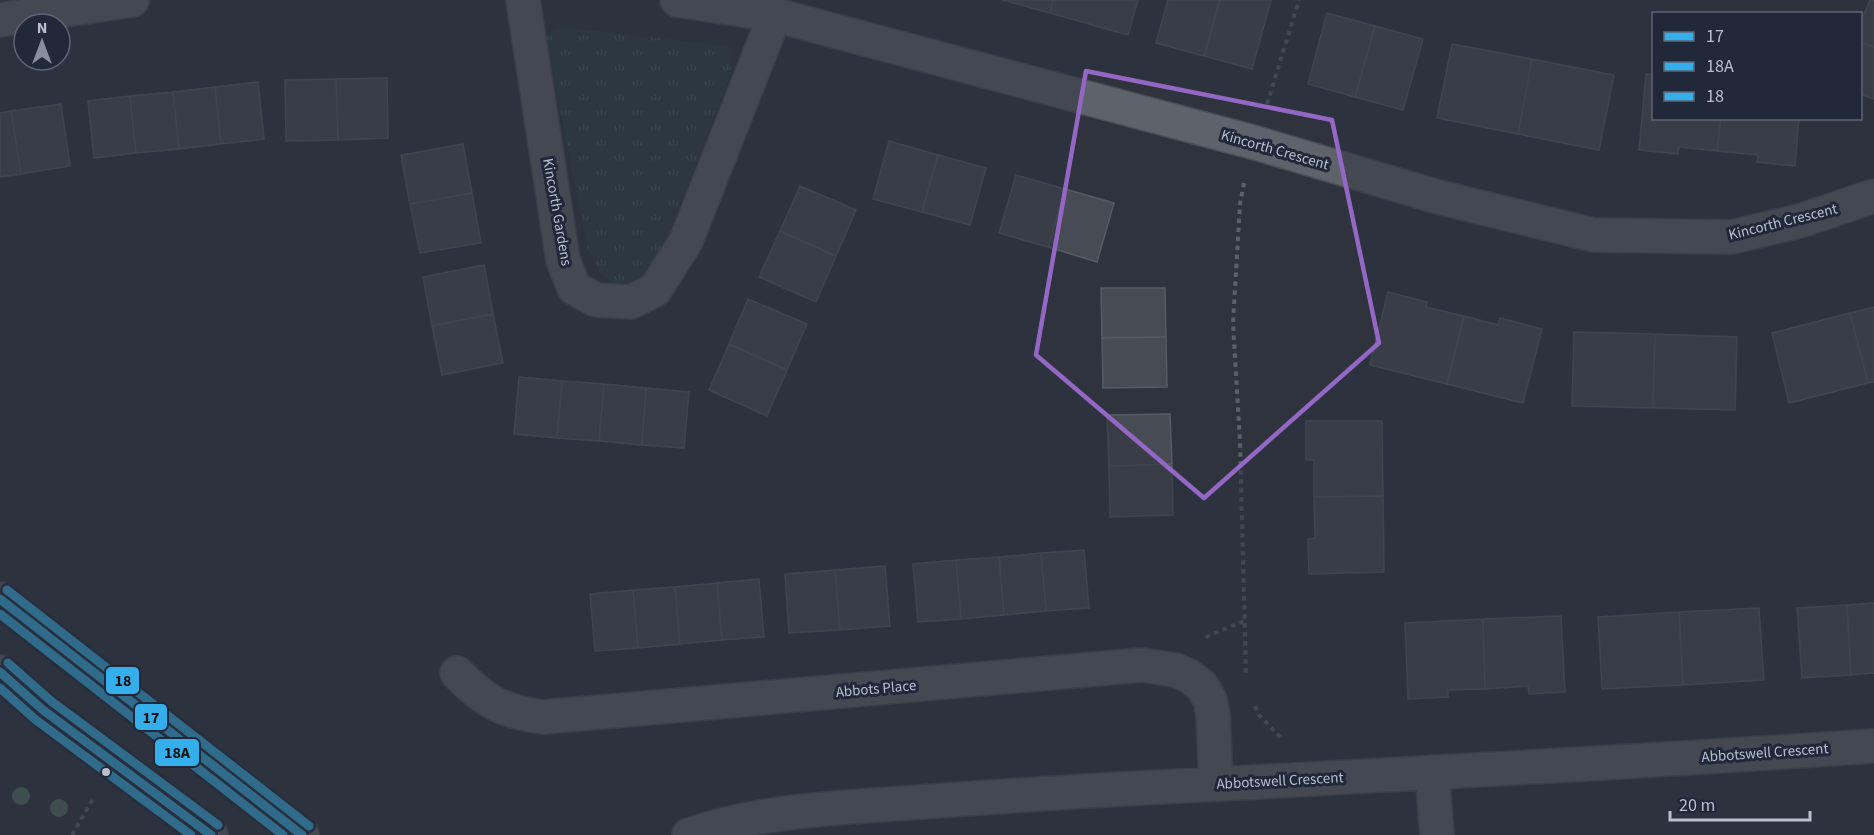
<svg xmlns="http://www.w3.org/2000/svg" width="1874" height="835" font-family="'Source Sans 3',sans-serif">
<defs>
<pattern id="grass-tufts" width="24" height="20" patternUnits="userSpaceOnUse" patternTransform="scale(1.5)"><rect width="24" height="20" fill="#2a3d45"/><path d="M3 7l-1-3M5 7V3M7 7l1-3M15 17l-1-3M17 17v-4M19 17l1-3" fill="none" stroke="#47575f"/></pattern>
</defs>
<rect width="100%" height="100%" fill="#2e333e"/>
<!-- grass -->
<path fill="url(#grass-tufts)" d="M560,27L727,46L732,50L731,74L657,264C644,279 637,283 616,285L601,274L587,248L546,39L551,32Z"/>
<!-- building -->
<path fill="#474b54" stroke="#565b65" stroke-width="1.5" d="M1002,0H1053L1050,13Z
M1053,0H1138L1128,35L1050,13Z
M1168,0H1220L1204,56L1156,43Z
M1220,0H1271L1252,69L1204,56Z
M1870,0H1874V47L1860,42V23Z
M1327,13L1375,26L1355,97L1308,84Z
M1375,26L1423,39L1403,110L1355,97Z
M1860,42L1874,47V99L1860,94Z
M1452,44L1532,59L1518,134L1437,118Z
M1532,59L1614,75L1599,150L1518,134Z
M1646,74L1654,75V118H1721L1717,151L1679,147L1678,154L1639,150Z
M387,78L388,138L338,140L336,79Z
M336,79L338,140L286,141L285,80Z
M258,82L264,139L221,144L215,87Z
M215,87L221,144L179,149L173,92Z
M173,92L179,149L136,153L130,96Z
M130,96L136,153L94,158L88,101Z
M61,104L70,166L21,174L11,111Z
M11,111L21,174L0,177V113Z
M1721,118H1799L1795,166L1757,162L1758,155L1717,151Z
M889,141L938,155L922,212L873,199Z
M463,144L472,193L410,204L401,155Z
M938,155L986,168L970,225L922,212Z
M1016,175L1065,189L1048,247L999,233Z
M800,186L856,210L836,256L780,231Z
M1065,189L1114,203L1097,262L1048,247Z
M472,193L481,243L420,253L410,204Z
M780,231L836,256L816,302L759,277Z
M484,265L493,314L432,326L423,277Z
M1101,288H1165L1166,337L1102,338Z
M1388,292L1427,302L1426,307L1464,316L1447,384L1370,365Z
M748,299L807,324L787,370L729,344Z
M1874,307V382L1868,383L1850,313Z
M1850,313L1868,383L1789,403L1772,333Z
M493,314L503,363L442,375L432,326Z
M1464,316L1498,325L1500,318L1542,329L1523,403L1447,384Z
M1574,332L1655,334L1653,408L1572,406Z
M1655,334L1737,337L1735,410L1653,408Z
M1166,337L1167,387L1103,388L1102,338Z
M729,344L787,370L767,416L709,390Z
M519,377L562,381L557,438L514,434Z
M562,381L604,384L599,441L557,438Z
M604,384L646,388L642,445L599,441Z
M646,388L689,392L684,448L642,445Z
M1170,414L1172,464L1109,466L1107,415Z
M1306,421H1382L1383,496L1314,497V460H1306Z
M1172,464L1173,515L1110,517L1109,466Z
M1383,496L1384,572L1309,574L1308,539L1315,538L1314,497Z
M1084,550L1089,608L1046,611L1041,553Z
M1041,553L1046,611L1004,615L999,557Z
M999,557L1004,615L961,619L956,560Z
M956,560L961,619L918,622L913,564Z
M885,566L890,626L840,630L835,570Z
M835,570L840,630L789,633L785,574Z
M759,579L764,637L722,640L717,583Z
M717,583L722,640L680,644L675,587Z
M675,587L680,644L638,648L633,590Z
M633,590L638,648L595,651L590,594Z
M1874,603V673L1851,675L1847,605Z
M1847,605L1851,675L1802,678L1797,608Z
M1759,608L1764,680L1683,685L1679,612Z
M1679,612L1683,685L1602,689L1598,617Z
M1561,616L1565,692L1529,694L1528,686L1485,689L1483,619Z
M1483,619L1485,689L1448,690V697L1408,699L1405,623Z"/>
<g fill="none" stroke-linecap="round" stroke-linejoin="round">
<!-- minor casing -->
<g stroke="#4b4e57" stroke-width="36">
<path id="minor" d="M523,0L563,260L574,288L596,300L631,302L655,290L686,241L775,15
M677,0L775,15L1256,143L1438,197L1594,235L1732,237L1803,220L1874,196
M0,20L132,0
M0,599L302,835
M0,672L43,710L211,835
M457,673C485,702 504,712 543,717L1142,665L1175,670L1189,676L1202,686L1210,700L1213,714L1216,784
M1432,772L1437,835
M689,835C759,811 833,808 907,803C978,798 1050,793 1122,789C1373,776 1623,763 1874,746"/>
</g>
<!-- path -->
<path stroke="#5b6168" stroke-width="4" stroke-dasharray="4.5 4.5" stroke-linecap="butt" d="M1267,104L1299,0
M1244,183L1240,204L1233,323L1240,442L1246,676
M1206,637L1244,621
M1255,706L1259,715L1282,739
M72,835L94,797"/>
<!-- minor -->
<use href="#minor" stroke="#5e626b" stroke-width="33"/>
<!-- bus-1 casing -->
<g stroke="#20283a" stroke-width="14">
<path id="bus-1" d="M0,599L302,835
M0,672L43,710L211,835"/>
</g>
<!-- bus-2 casing -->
<g stroke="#20283a" stroke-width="14">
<path id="bus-2" d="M0,614L283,835
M0,688L36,720L191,835"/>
</g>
<!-- bus-3 casing -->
<g stroke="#20283a" stroke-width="14">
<path id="bus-3" d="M7,590L309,826
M8,663L51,701L218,825"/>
</g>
<!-- bus-1 -->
<use href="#bus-1" stroke="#34afeb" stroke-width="9"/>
<!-- bus-2 -->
<use href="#bus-2" stroke="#34afeb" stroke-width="9"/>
<!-- bus-3 -->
<use href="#bus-3" stroke="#34afeb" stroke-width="9"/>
</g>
<!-- trees -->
<g fill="#526e62">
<circle cx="21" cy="796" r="9"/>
<circle cx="59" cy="808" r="9"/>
</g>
<!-- marked area -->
<path d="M0 0H1874V835H0ZM1086,71L1332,120L1379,343L1204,498L1036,355Z" fill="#2e333e" fill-opacity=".55" fill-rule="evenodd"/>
<path fill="none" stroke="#9467c5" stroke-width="4.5" stroke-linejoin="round" d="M1086,71L1332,120L1379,343L1204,498L1036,355Z"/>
<!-- markers -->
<circle fill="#b9bfce" stroke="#20283a" stroke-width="2" cx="106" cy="772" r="5"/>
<g text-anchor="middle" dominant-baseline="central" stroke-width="6" stroke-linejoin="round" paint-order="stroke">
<!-- street labels -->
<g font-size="15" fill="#b9bfce" stroke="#20283a">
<text transform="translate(1275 150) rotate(16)">Kincorth Crescent</text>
<text transform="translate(557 212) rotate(80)">Kincorth Gardens</text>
<text transform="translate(1783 222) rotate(-14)">Kincorth Crescent</text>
<text transform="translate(876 689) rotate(-5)">Abbots Place</text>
<text transform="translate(1765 753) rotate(-4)">Abbotswell Crescent</text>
<text transform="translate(1280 781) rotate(-3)">Abbotswell Crescent</text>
</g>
</g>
<g stroke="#20283a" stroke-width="2">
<rect x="105" y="666" width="35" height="29" rx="6" fill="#34afeb"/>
<rect x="134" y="703" width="34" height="28" rx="6" fill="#34afeb"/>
<rect x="154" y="738" width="46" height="29" rx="6" fill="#34afeb"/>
</g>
<g font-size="16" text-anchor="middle" font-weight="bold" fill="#111">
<text x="123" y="686">18</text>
<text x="151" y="723">17</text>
<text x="177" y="758">18A</text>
</g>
<!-- legend -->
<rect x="1652" y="12" width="210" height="108" fill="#20283a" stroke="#5d6475" stroke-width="1.5"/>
<rect x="1664" y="32" width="30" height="9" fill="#34afeb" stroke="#5d6475" stroke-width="1.5"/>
<text x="1706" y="42" font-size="18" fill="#b9bfce">17</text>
<rect x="1664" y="62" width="30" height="9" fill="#34afeb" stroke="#5d6475" stroke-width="1.5"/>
<text x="1706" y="72" font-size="18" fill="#b9bfce">18A</text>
<rect x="1664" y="92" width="30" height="9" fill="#34afeb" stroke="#5d6475" stroke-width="1.5"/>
<text x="1706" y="102" font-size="18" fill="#b9bfce">18</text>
<!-- north arrow -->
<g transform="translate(42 42)"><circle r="28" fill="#20283a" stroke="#5d6475" stroke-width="1.5"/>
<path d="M0-4.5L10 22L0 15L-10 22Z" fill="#888e9c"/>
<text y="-9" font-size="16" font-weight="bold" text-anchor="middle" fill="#b9bfce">N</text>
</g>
<!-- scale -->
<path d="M1670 811v9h140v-9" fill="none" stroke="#b9bfce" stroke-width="3"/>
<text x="1679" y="811" font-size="18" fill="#b9bfce" stroke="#20283a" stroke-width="4.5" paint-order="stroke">20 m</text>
</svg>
